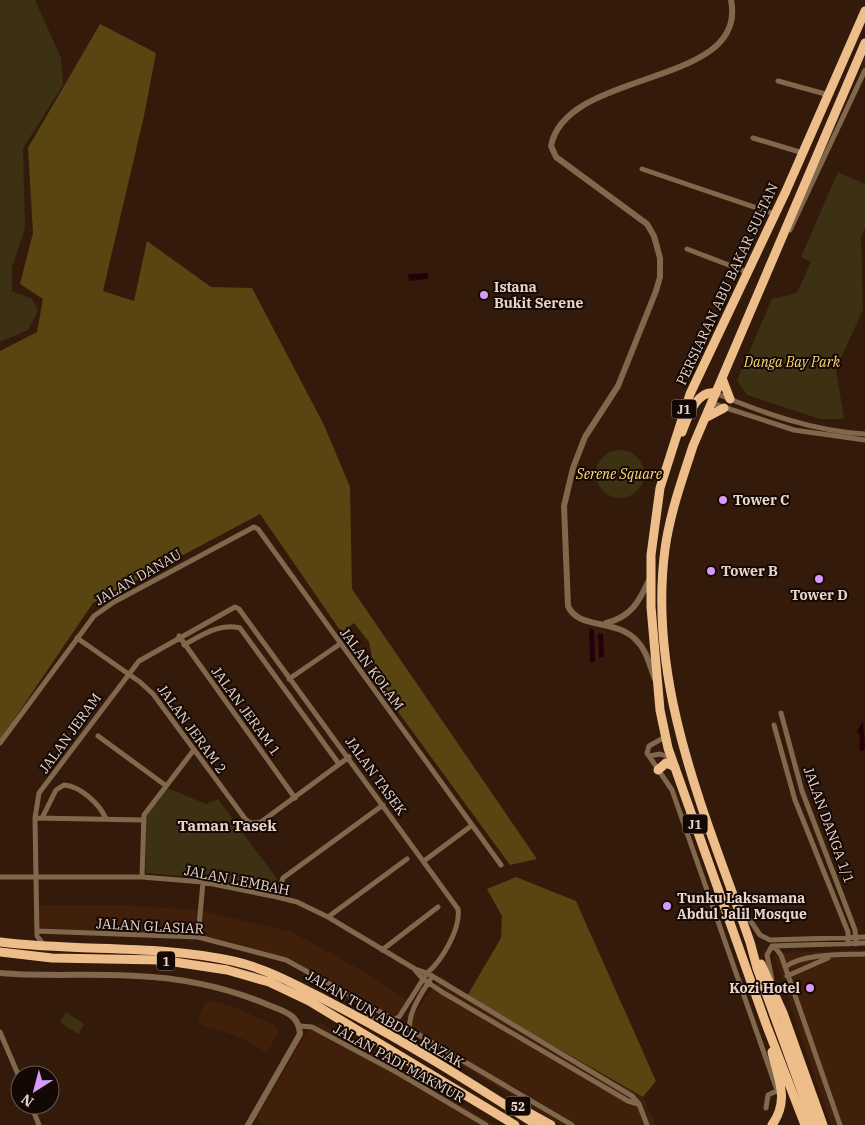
<svg xmlns="http://www.w3.org/2000/svg" width="865" height="1125" font-family="'IBM Plex Serif',serif">
<rect width="100%" height="100%" fill="#341a0a"/>
<!-- built -->
<path fill="#401f0b" d="M39,905H123L198,910L292,932L361,970L408,1000L395,1017L299,965L196,935L39,929Z
M865,950V1125H831L774,956L779,953Z
M441,976L467,996L643,1097L656,1125H560L403,1030Z
M211,1000L234,1007L275,1025L279,1032L267,1053L237,1036L202,1025L198,1019L204,1003Z
M320,1023L496,1125H261L257,1117L307,1031Z"/>
<!-- green -->
<path fill="#3c3113" d="M0,0H35L61,58L63,85L23,148L25,228L12,267V291L32,299L38,310L28,330L0,342Z
M838,172L865,184V228L861,237L863,310L836,369L844,419H820L747,395L737,380L772,299L797,293L811,262L801,257Z
M596 474a24 24 0 1 1 48 0a24 24 0 1 1-48 0Z
M167,788L206,804L218,799L277,879L273,893L206,878L146,873L145,818Z
M66,1012L84,1024L78,1034L60,1022Z"/>
<!-- forest -->
<path fill="#584512" d="M100,24L156,53L144,116L103,291L134,301L147,241L211,287L252,288L324,425L350,487L352,589L537,859L510,865L377,683L369,642L354,623L342,633L260,514L93,603L0,740V351L37,332L43,299L20,284L33,233L28,148Z
M516,877L576,901L656,1081L643,1097L467,996L501,938L502,916L487,889Z"/>
<!-- water -->
<path fill="#260008" d="M428,273V279L409,281L408,274Z
M589,628L594,630L595,661L590,663Z
M598,633L603,634L604,656L599,658Z
M863,721L865,749L862,751L859,749L860,736L857,731Z"/>
<g fill="none" stroke-linecap="round" stroke-linejoin="round">
<!-- minor -->
<path stroke="#81674b" stroke-width="5" d="M778,81L829,95
M753,138L803,153
M642,169L775,214
M790,230L865,70
M687,249L747,272
M715,393C763,413 813,431 865,434
M711,403L794,430L865,440
M179,636L295,798
M77,638L140,682L153,694L246,820L251,823L261,822L349,757
M184,645C202,635 219,623 240,628L339,764
M289,679L340,644
M781,713L802,791L855,930L856,944
M774,725L795,800L848,932V944
M98,736L165,785
M665,737L649,746L647,753L672,790L777,1090
M0,743L94,616L114,602L254,527L258,529L501,865
M649,756L660,754L672,758
M35,818L143,820
M42,818L56,790L64,785C80,786 100,804 106,819
M424,861L471,826
M0,877H142L203,882L277,897L297,902L328,917L415,969L427,973L632,1096L639,1104L647,1125
M142,877L144,815L193,751
M277,897L283,878L383,805
M740,905L760,935L770,940L865,937
M328,917L407,859
M37,931L198,937L286,960L395,1020
M198,937L203,882
M44,945L37,936L35,818L39,793L139,661L235,607L239,609L458,909C461,928 442,961 427,973L399,1017L388,1022L363,1017
M774,946L781,955L840,1125
M382,950L438,907
M785,967C803,953 843,955 865,954
M415,970L423,979L442,992L628,1101L638,1104
M787,976L828,958
M772,980L767,955L772,946L865,943
M300,1026L312,1027L398,1073L486,1125
M409,1029L572,1125
M0,1032L20,1079
M416,1047C400,1024 417,1000 430,980
M31,1105L39,1125
M766,1108L768,1095L781,1089"/>
<!-- tertiary -->
<path stroke="#81674b" stroke-width="6" d="M606,623C631,617 639,602 649,580
M655,679C650,667 647,651 637,641C617,618 578,630 568,606L564,506L573,468L585,437L618,386L656,291L660,277V258L654,236L647,224L556,157L551,146C566,68 749,88 731,0
M0,973C45,977 91,973 137,976C181,978 225,987 266,1004C283,1011 299,1014 300,1034L248,1125"/>
<!-- trunk -->
<path stroke="#eebe8a" stroke-width="9" d="M722,378L730,399
M705,418L724,408
M682,432C688,417 696,390 715,393
M658,770L666,763L675,767
M0,942C78,952 156,944 233,961C269,969 300,987 333,1004C403,1040 471,1083 537,1125
M0,952L52,958L161,960L227,970L269,982L309,1001L515,1125
M761,964L783,1013L823,1125
M522,1109L551,1125
M772,1125C790,1100 778,1079 772,1052
M805,1125L766,1024L668,748L660,710L651,607V555L660,488L690,394L786,191L865,11
M814,1125L757,968L750,942C706,816 647,686 665,549C670,513 682,480 693,446L865,43"/>
</g>
<!-- markers -->
<g fill="#d69bf9" stroke="#130803" stroke-width="2">
<circle cx="484" cy="295" r="5"/>
<circle cx="723" cy="500" r="5"/>
<circle cx="711" cy="571" r="5"/>
<circle cx="819" cy="579" r="5"/>
<circle cx="667" cy="906" r="5"/>
<circle cx="810" cy="988" r="5"/>
</g>
<g text-anchor="middle" dominant-baseline="central" stroke-width="4" stroke-linejoin="round" paint-order="stroke">
<!-- shield labels -->
<g fill="#130803" stroke="#a7978f" stroke-width="1">
<rect x="671.5" y="399.5" width="25" height="19" rx="4"/>
<rect x="682.5" y="814.5" width="25" height="19" rx="4"/>
<rect x="157" y="951.5" width="18" height="19" rx="4"/>
<rect x="505.5" y="1096.5" width="25" height="19" rx="4"/>
</g>
<g font-size="12" font-weight="bold" fill="#e7d4cb">
<text x="684" y="409">J1</text>
<text x="695" y="824">J1</text>
<text x="166" y="961">1</text>
<text x="518" y="1106">52</text>
</g>
<!-- street labels -->
<g font-size="14" fill="#e7d4cb" stroke="#130803">
<text transform="translate(727 284) rotate(-65)">PERSIARAN ABU BAKAR SULTAN</text>
<text transform="translate(138 577) rotate(-30)">JALAN DANAU</text>
<text transform="translate(372 669) rotate(54)">JALAN KOLAM</text>
<text transform="translate(246 711) rotate(54)">JALAN JERAM 1</text>
<text transform="translate(192 729) rotate(54)">JALAN JERAM 2</text>
<text transform="translate(70 733) rotate(-54)">JALAN JERAM</text>
<text transform="translate(376 776) rotate(54)">JALAN TASEK</text>
<text transform="translate(829 825) rotate(70)">JALAN DANGA 1/1</text>
<text transform="translate(237 880) rotate(11)">JALAN LEMBAH</text>
<text transform="translate(150 926) rotate(3)">JALAN GLASIAR</text>
<text transform="translate(385 1019) rotate(30)">JALAN TUN ABDUL RAZAK</text>
<text transform="translate(399 1063) rotate(29)">JALAN PADI MAKMUR</text>
</g>
<!-- poi labels -->
<g font-size="14" font-weight="bold" fill="#e7d4cb" stroke="#130803" text-anchor="start">
<text x="494" y="287">Istana<tspan x="494" dy="16">Bukit Serene</tspan></text>
<text x="733" y="500">Tower C</text>
<text x="721" y="571">Tower B</text>
<text x="819" y="595" text-anchor="middle">Tower D</text>
<text x="677" y="898">Tunku Laksamana<tspan x="677" dy="16">Abdul Jalil Mosque</tspan></text>
<text x="800" y="988" text-anchor="end">Kozi Hotel</text>
</g>
<!-- park labels -->
<g font-size="14" font-style="italic" fill="#fdd87b" stroke="#130803">
<text x="792" y="362">Danga Bay Park</text>
<text x="619" y="474">Serene Square</text>
</g>
<!-- neighbourhood labels -->
<g font-size="15" font-weight="bold" fill="#e7d4cb" stroke="#130803">
<text x="227" y="825">Taman Tasek</text>
</g>
</g>
<!-- north arrow -->
<g transform="translate(35 1090) rotate(216)"><circle r="24" fill="#130803" stroke="#685a53"/>
<path d="M0-4L9 19L0 12L-9 19Z" fill="#d69bf9"/>
<text y="-8" font-size="14" font-weight="bold" text-anchor="middle" fill="#e7d4cb">N</text>
</g>
</svg>
